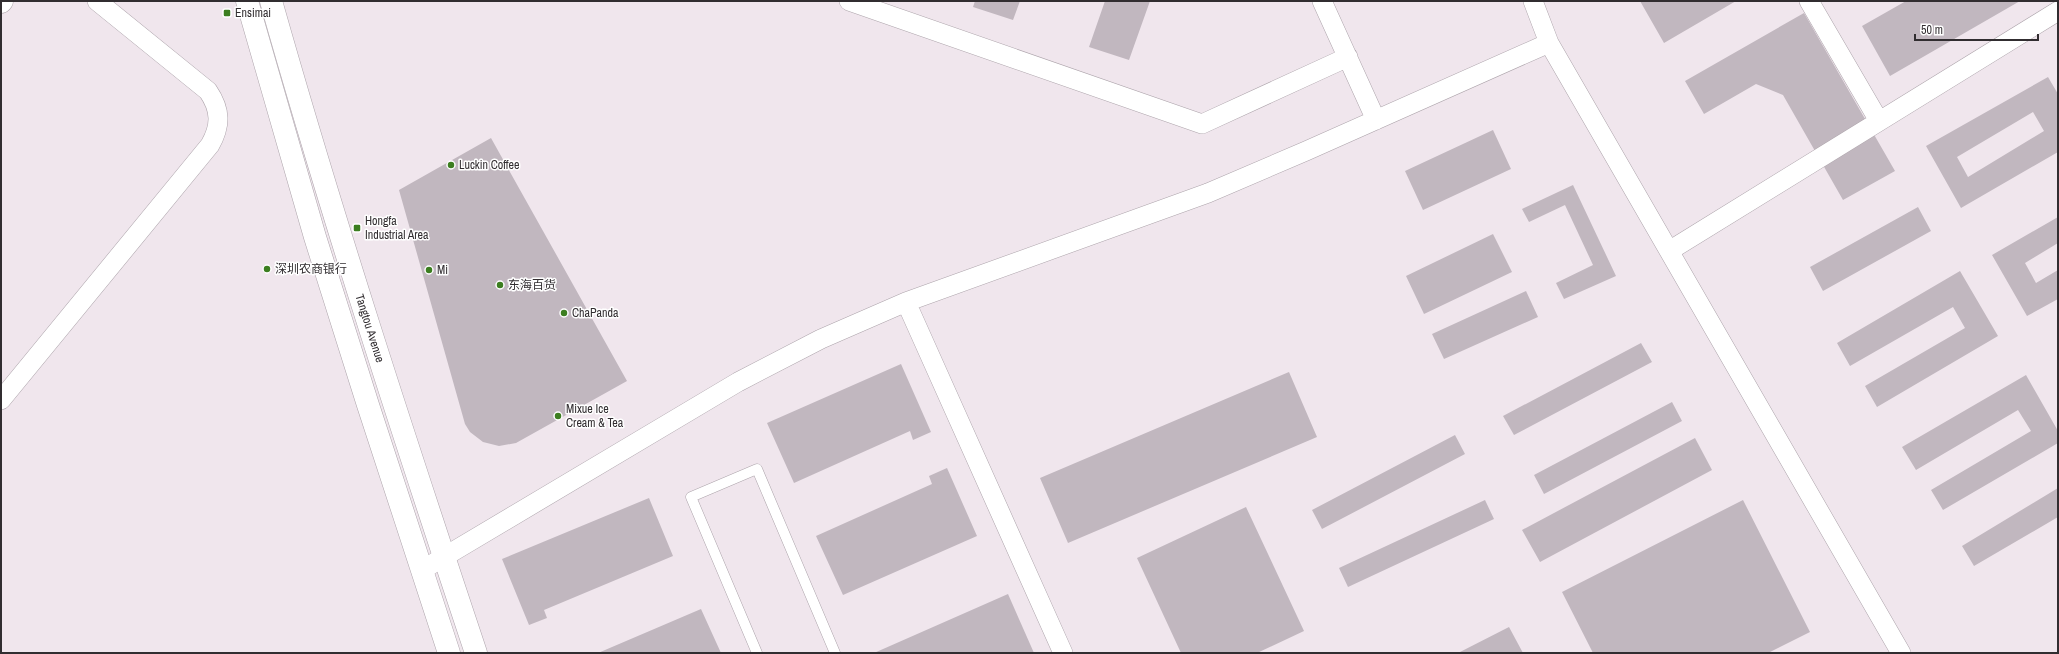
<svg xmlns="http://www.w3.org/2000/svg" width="2059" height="654" font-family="'Archivo Narrow','Noto Sans SC',sans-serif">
<rect width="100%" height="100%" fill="#f0e6ed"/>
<!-- building -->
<path fill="#c1b7bf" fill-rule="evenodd" d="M975,1H1020L1013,20L973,7Z
M1105,1H1150L1129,60L1089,47Z
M1640,1H1736L1664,43Z
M1906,1H2020L1890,76L1862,26Z
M1804,13L1895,171L1843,200L1783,95L1756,84L1704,114L1685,81Z
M2048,77L2058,94V152L1961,208L1926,146ZM2033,112L2044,131L1968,177L1957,157Z
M1493,130L1511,169L1423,210L1405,171Z
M491,138L627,381L516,443L499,446L483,442L470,432L465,424L399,190Z
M1573,185L1616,276L1564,299L1556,283L1593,265L1565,205L1529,222L1522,209Z
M1918,207L1931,231L1823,291L1810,267Z
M2058,217V243L2025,263L2036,283L2058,270V299L2027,316L1992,255Z
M1493,234L1512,272L1424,314L1406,276Z
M1960,271L1998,336L1877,407L1865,386L1965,328L1953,307L1850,366L1837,343Z
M1526,291L1538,317L1444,359L1432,334Z
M1641,343L1652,362L1514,435L1503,416Z
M901,364L931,432L913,440L910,431L794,483L767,423Z
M1289,372L1317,437L1068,543L1040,478Z
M2026,375L2058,431V443L1943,510L1931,490L2031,431L2018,410L1916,470L1902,447Z
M1672,402L1682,421L1544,494L1534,475Z
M1455,435L1465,454L1322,529L1312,510Z
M1695,438L1712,470L1540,562L1522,530Z
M947,468L977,536L843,595L816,536L932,484L929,476Z
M2058,488V517L1974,566L1962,546Z
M649,498L673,556L544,610L547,618L529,625L502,559Z
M1485,500L1494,519L1348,587L1339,568Z
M1743,500L1810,632L1768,653H1593L1562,592Z
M1246,507L1304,631L1257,653H1181L1137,558Z
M1008,594L1034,653H874Z
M701,609L721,653H598Z
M1509,627L1523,653H1458Z"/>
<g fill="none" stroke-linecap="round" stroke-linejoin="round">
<!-- service casing -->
<g stroke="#ada4ab" stroke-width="11">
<path id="service" d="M757,653L691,497L757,469L835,653"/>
</g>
<!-- minor casing -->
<g stroke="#ada4ab" stroke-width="20">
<path id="minor" d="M849,1L1202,124L1348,57
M1322,1L1376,120
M1533,1L1549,43L1901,653
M1809,1L1879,121
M1669,251L2058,11
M906,302L1063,653
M1,400L210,145C221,126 221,110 208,91L97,1
M422,570L738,382L821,339L906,302L1208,193L1306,151L1549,43"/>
</g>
<!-- tertiary casing -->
<g stroke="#ada4ab" stroke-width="23">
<path id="tertiary" d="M1,2L2,1"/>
</g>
<!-- secondary casing -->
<g stroke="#ada4ab" stroke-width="23">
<g id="secondary">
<path d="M247,1L315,237L368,405L449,653"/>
<path id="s1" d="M271,1C333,220 404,437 476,653"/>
</g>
</g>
<!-- service -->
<use href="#service" stroke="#fff" stroke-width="10"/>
<!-- minor -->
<use href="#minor" stroke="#fff" stroke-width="19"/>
<!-- tertiary -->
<use href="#tertiary" stroke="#fff" stroke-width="22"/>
<!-- secondary -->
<use href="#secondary" stroke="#fff" stroke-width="22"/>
</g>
<!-- markers -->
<g fill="#3c7e20" stroke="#fff" stroke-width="1.5">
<rect x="223" y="9" width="8" height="8" rx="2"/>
<circle cx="451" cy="165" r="4"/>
<rect x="353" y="224" width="8" height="8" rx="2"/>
<circle cx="267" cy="269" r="4"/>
<circle cx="429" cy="270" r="4"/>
<circle cx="500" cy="285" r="4"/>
<circle cx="564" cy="313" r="4"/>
<circle cx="558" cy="416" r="4"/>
</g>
<g text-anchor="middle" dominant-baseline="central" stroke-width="3" stroke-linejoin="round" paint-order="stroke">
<!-- poi labels -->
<g font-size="12" fill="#312d30" stroke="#fff" text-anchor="start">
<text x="235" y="13">Ensimai</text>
<text x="459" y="165">Luckin Coffee</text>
<text x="365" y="221">Hongfa<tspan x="365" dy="14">Industrial Area</tspan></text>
<text x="275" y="269">深圳农商银行</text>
<text x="437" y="270">Mi</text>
<text x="508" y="285">东海百货</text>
<text x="572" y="313">ChaPanda</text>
<text x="566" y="409">Mixue Ice<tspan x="566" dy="14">Cream &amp; Tea</tspan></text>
</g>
<!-- street labels -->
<g font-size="12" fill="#312d30" stroke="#fff">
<text stroke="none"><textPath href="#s1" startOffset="342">Tangtou Avenue</textPath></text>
</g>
</g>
<!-- border -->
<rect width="2059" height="654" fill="none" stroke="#312d30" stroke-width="4"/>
<!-- scale -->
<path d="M1915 34v6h123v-6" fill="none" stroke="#312d30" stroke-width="2"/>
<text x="1921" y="34" font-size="12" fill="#312d30" stroke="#ffffff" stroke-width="3" paint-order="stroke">50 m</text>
</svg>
